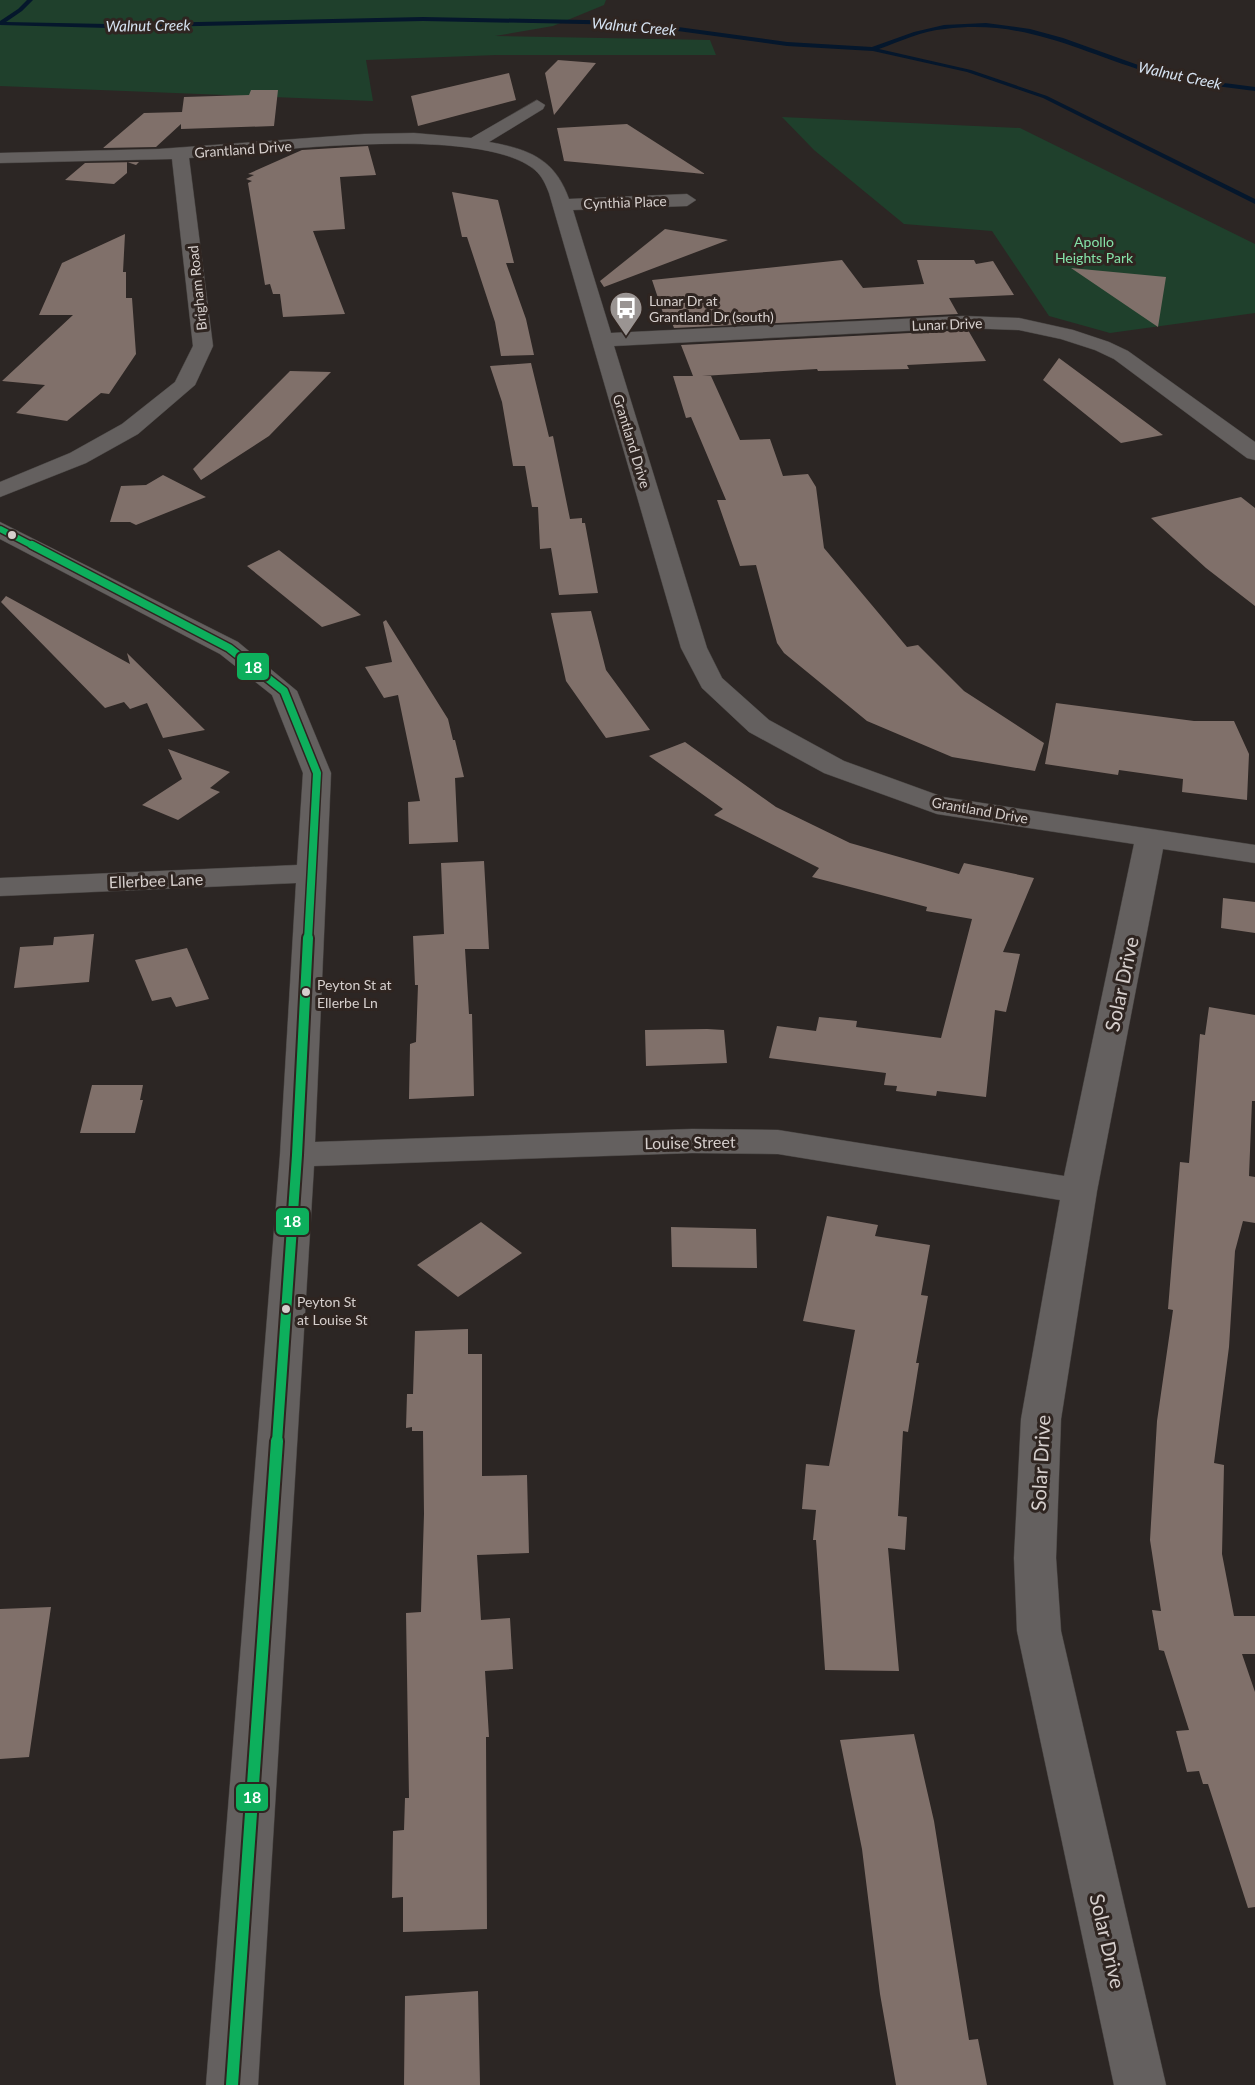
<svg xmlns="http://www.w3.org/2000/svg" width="1255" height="2085" font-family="Lato,sans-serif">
<rect width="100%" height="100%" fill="#2c2624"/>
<!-- green -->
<path fill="#1f402c" d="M0,0H606L604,5L553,26L495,36L710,40L716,55H496L366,60L373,101L0,86Z
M782,117L1020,128L1255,244V313L1110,333L1049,316L992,231L904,224L814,150Z"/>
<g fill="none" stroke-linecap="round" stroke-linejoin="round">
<!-- stream -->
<path fill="#05172c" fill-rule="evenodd" d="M27,0H33L22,11L6,22L108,24L423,17L634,21L787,42L872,47L914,32L944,25L986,23L1030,29L1063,38L1152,70L1193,79L1255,87V91C1219,86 1182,83 1147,72C1076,50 1023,19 945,29C922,31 901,41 879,49L971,70L1047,96L1255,199V204L1043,98L967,72L873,51L787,46L634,25L423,21L108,28L0,25V21L18,9Z"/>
</g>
<!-- building -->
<path fill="#80706a" d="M558,60L596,63L554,115L545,73Z
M509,73L516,100L418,126L411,96Z
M251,90H278L274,126L181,129V124L156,147L103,148L144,113L182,112L184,97L249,95Z
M627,124L705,174L564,161L557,128Z
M368,146L376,175L340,177L345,229L313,231L345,314L283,317L280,294H273L270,284L265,285L248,183L252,181L246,179L254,175L248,174L302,150Z
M127,162V173L114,184L65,180L85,163L139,162L136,165Z
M452,192L498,200L514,263H506L526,319L534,355L501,356L495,322L467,237H462Z
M665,229L728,240L604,287L600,281Z
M125,234L123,272H126V298H132L136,354L109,394L101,393L67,421L16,413L45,385L2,381L73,315H39L62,263Z
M842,260L863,288L924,284L917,260H974L976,264L993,261L1014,295L949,298L958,314L674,328L668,313H663L652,280Z
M1071,268L1166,277L1158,327Z
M968,330L986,361L907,365L909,369L818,371L817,369L702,376H711L740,440L770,439L783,476L808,474L816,487L824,548L907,647L918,645L964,691L1044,743L1035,771L952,757L867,721L784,653L777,643L756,565L740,566L717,500H726L691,417L686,418L673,376H693L681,345Z
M1059,358L1163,435L1121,443L1043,380Z
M531,363L549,437L553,436L570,519L582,518V523H585L598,593L559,595L551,548L540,549L538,507H532L525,466H513L502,402L490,366Z
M290,371L331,372L269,436L201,480L193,469Z
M163,475L206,497L136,525L130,522H110L121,486L146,485Z
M1241,497L1255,508V606L1206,568L1151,518Z
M279,550L361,615L322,627L247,566Z
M6,596L130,664L127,653L205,730L163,738L147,703L130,709L124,702L105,708L1,602Z
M591,611L606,670L650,730L606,738L566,681L551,613Z
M386,620L448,719L453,740H455L464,777L455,778L458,842L409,844L408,802L420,801L398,695L384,698L365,667L392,662L383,622Z
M1056,703L1194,721H1234L1249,754L1247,800L1182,792L1183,779L1119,770L1118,775L1045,764Z
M685,742L776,807L850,843L959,874L964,863L1034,878L1003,952L1020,954L1006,1012L995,1010L986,1097L937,1091L936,1096L896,1091L897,1086L884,1085L886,1073L769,1058L777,1026L816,1031L819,1017L857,1021L856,1027L941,1038L972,919L926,911L927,907L812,877L819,868L714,815L723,809L649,756Z
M168,749L230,772L210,788L220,792L178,820L142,805L182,779Z
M484,861L489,949H465L469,1014H472L474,1096L409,1099L410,1044L416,1042L418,985H415L413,936L444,934L441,863Z
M1223,898L1255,902V933L1221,928Z
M94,934L89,982L14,988L20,947L53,945L54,937Z
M187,948L209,999L176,1007L171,997L152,1001L135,960Z
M1209,1007L1255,1015V1101H1252L1249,1176L1255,1177V1223L1243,1221L1235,1251L1229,1347L1214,1463L1224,1465L1222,1554L1234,1616H1255V1654H1242L1255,1692V1907L1248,1908L1208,1784H1203L1199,1771L1187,1772L1176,1731L1189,1730L1164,1651L1159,1650L1152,1610L1161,1611L1150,1540L1157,1421L1173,1310L1168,1309L1180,1162L1189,1163L1200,1034L1205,1035Z
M707,1029L724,1030L727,1063L646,1066L645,1030Z
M92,1085H143L140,1100H143L135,1133H80Z
M827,1216L878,1225L875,1236L930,1245L921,1295L928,1296L916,1363H919L908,1432L903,1431L898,1516L907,1517L905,1550L888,1548L899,1671L825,1670L816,1540H813L816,1510L802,1509L806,1464L829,1466L855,1330L803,1321Z
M481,1222L522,1253L458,1297L417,1265Z
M671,1227L756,1229L757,1268L672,1267Z
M468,1329V1354H482V1476L527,1475L529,1553L477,1555L481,1620L510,1618L513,1669L485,1671L489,1737H486L487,1929L403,1932V1897L392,1898L393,1831L404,1830L405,1798H409L406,1613L421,1612L424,1514L423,1431H412V1427L406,1428L407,1394H413L415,1331Z
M51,1607L29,1757L0,1759V1609Z
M914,1734L934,1821L969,2040L978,2039L987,2085H896L880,1994L862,1849L840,1740Z
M478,1991L480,2085H404L405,1996Z"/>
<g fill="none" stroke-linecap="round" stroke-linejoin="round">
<!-- minor casing -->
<g stroke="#464240" stroke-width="1">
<path id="minor" d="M537,100L545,105L543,109L489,142C529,149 555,159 569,199L687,194L696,200L687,206L573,210L611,333L963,316L1019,318L1073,330L1109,342L1128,351L1255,442V460L1247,458L1114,359L1095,350L1061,339L1019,330L963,328L614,346L707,648L722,678L769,720L844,761L943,797L1255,845V863L1163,849L1097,1191L1061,1419L1056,1558L1061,1631L1166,2085H1114L1017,1631L1014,1558L1021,1419L1060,1200L778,1154L692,1153L314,1166L258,2085H206L280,1155L296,883L0,896V878L297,865L303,773L272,695L220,654L0,539V522L238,642L297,691L331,773L315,1142L692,1129L778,1130L1064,1176L1134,844L937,814L824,773L749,732L702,688L681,648L549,193C546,185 542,176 535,170C479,123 263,152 189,158L213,346L195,385L138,434L86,463L0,497V482L70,453L122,424L175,382L193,346L172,159L0,163V153L159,149L364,134L414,133L471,138Z"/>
</g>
<!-- minor -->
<use href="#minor" fill="#64605f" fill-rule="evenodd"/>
<!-- bus-1-far3 casing -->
<g stroke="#2f2521" stroke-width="9">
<path id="bus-1-far3" d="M0,529L35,547"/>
</g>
<!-- bus-1-far2 casing -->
<g stroke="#2f2521" stroke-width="11">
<path id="bus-1-far2" d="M32,545L229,648L284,691L317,773L308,940"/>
</g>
<!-- bus-1-far1 casing -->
<g stroke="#2f2521" stroke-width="14">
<path id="bus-1-far1" d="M277,1442L297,1155L308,938"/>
</g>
<!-- bus-1 casing -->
<g stroke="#2f2521" stroke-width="16">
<path id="bus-1" d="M232,2085L277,1441"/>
</g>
<!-- bus-1-far3 -->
<use href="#bus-1-far3" stroke="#0daf5c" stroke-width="6"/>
<!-- bus-1-far2 -->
<use href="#bus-1-far2" stroke="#0daf5c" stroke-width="8"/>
<!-- bus-1-far1 -->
<use href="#bus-1-far1" stroke="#0daf5c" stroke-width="10"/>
<!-- bus-1 -->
<use href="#bus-1" stroke="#0daf5c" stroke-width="12"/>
</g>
<!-- icons -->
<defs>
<g id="bus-pin" transform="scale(1.725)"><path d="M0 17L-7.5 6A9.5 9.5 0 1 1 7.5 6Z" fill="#9a9492" stroke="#2f2521"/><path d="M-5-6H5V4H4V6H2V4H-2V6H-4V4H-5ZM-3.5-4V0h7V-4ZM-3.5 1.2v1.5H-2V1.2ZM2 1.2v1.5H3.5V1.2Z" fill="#fff"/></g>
</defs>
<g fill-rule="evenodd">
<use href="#bus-pin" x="626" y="308"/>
</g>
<!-- markers -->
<g fill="#d6cfcd" stroke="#2f2521" stroke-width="2">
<circle cx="12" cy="535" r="5"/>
<circle cx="306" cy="992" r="5"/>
<circle cx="286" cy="1309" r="5"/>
</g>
<g text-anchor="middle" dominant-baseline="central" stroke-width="6" stroke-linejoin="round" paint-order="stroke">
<!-- far-street labels -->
<g font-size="14" fill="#d6cfcd" stroke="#2f2521">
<text transform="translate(243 149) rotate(-4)">Grantland Drive</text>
<text transform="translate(625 202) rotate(-2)">Cynthia Place</text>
<text transform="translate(197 288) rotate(-96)">Brigham Road</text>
<text transform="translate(947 324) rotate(-2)">Lunar Drive</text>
<text transform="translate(632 441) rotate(73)">Grantland Drive</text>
<text transform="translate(980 810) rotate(10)">Grantland Drive</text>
</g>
<!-- far-park labels -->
<g font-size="14" fill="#84e1a7" stroke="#2f2521">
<text x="1094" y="241">Apollo<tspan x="1094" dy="16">Heights Park</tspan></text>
</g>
<!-- far-poi labels -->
<g font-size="14" fill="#d6cfcd" stroke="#2f2521" text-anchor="start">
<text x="649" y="300">Lunar Dr at<tspan x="649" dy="16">Grantland Dr (south)</tspan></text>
</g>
<!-- bus labels -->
<g font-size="14" fill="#d6cfcd" stroke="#2f2521" text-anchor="start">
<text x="317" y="984">Peyton St at<tspan x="317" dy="18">Ellerbe Ln</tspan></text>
<text x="297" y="1301">Peyton St<tspan x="297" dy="18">at Louise St</tspan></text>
</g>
<!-- far-water labels -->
<g font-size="15" font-style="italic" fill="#d6e3f2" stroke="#2f2521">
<text transform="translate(148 25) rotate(-1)">Walnut Creek</text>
<text transform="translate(634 26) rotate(5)">Walnut Creek</text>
<text transform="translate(1180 75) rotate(12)">Walnut Creek</text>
</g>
<!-- street labels -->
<g font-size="16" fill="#d6cfcd" stroke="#2f2521">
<text transform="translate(156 880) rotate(-2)">Ellerbee Lane</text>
<text transform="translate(690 1142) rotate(-1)">Louise Street</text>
</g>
<!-- near-street labels -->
<g font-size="20" fill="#d6cfcd" stroke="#2f2521">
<text transform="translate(1121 984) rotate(-78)">Solar Drive</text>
<text transform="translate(1040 1463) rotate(-87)">Solar Drive</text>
<text transform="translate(1108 1941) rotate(77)">Solar Drive</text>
</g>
</g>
<g stroke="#2f2521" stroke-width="2">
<rect x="236" y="652" width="34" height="29" rx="6" fill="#0daf5c"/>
<rect x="275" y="1207" width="35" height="29" rx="6" fill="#0daf5c"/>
<rect x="235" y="1783" width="34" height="29" rx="6" fill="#0daf5c"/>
</g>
<g font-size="16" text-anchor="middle" font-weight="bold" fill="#fff">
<text x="253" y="673">18</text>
<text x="292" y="1227">18</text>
<text x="252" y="1803">18</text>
</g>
</svg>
